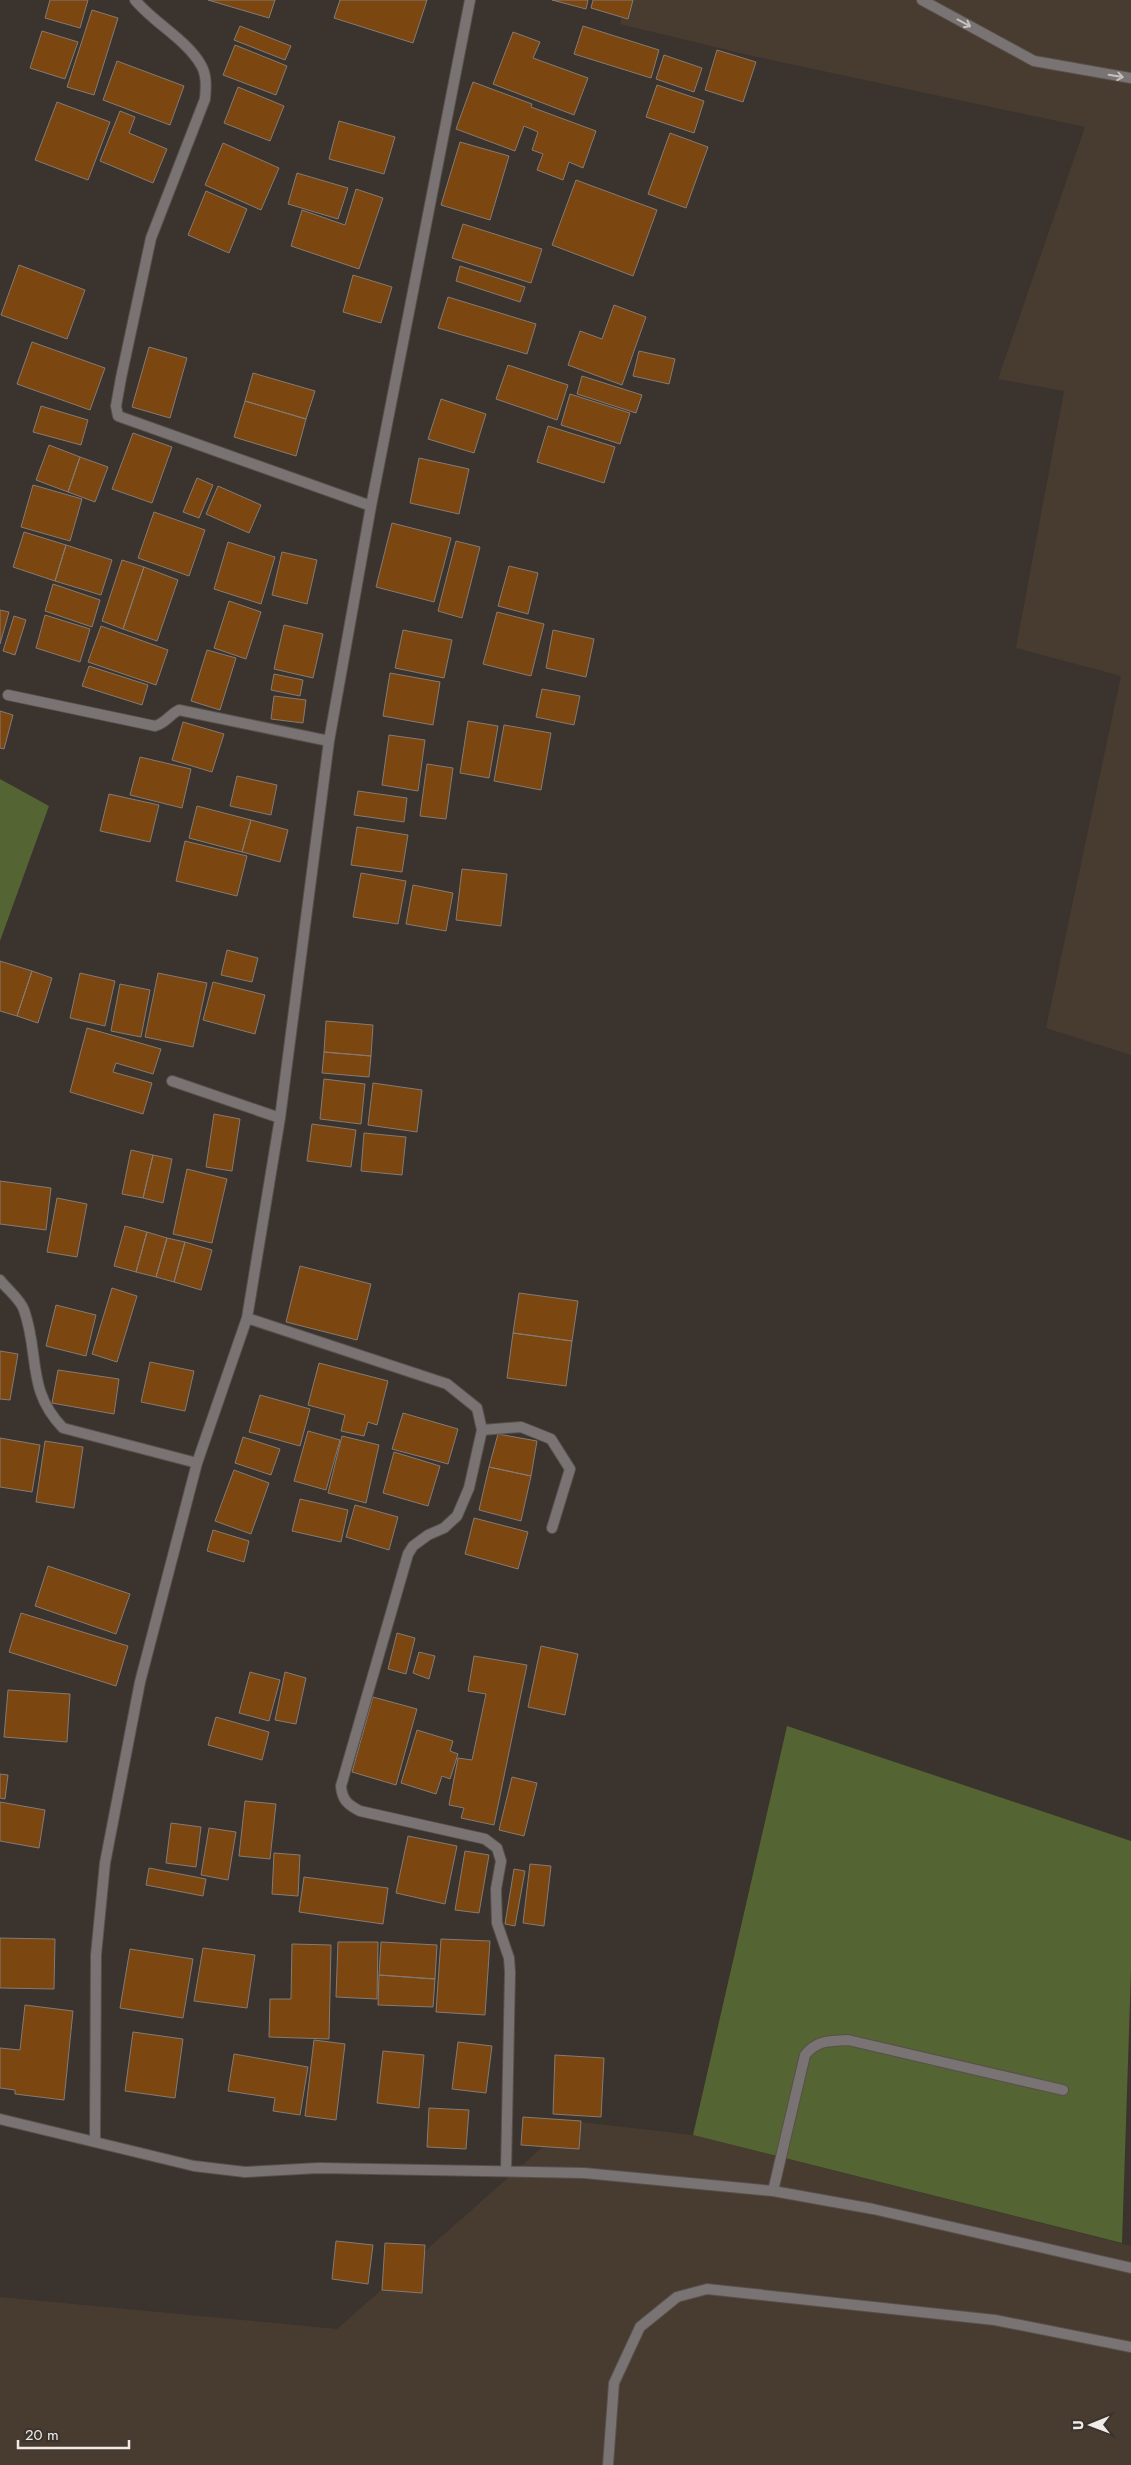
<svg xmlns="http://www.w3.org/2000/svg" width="1131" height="2465" font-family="Jost,sans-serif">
<rect width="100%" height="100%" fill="#3b332d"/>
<!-- built -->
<path fill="#483c31" d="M625,0H1131V1055L1046,1028L1121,676L1016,648L1064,391L998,379L1085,127L748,55L620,24Z
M572,2121L693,2135L1131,2246V2465H0V2297L337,2329Z"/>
<!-- green -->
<path fill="#546432" d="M0,779L49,806L0,941Z
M787,1726L1131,1841V1971L1122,2243L693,2135Z"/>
<!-- building -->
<path fill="#7b4610" stroke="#847b74" d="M50,0H88L80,28L45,18Z
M208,0H275L269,18Z
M340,0H427L413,43L334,18Z
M552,0H588L586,9Z
M593,0H633L628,19L591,8Z
M92,10L118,18L94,95L67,87Z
M240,26L291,46L285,60L234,40Z
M583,26L659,50L651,78L574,54Z
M42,31L78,42L65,79L30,68Z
M513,32L540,42L533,58L588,78L574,115L493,84Z
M235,45L287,66L276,95L223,75Z
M717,50L756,62L743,102L705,90Z
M664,55L702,68L694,92L656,79Z
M117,61L184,86L170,125L103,100Z
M473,82L532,104L531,107L596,131L583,168L569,162L563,180L537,170L543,154L532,150L538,132L524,126L515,151L456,129Z
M657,85L704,101L694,133L646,117Z
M238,87L284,106L270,141L224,123Z
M57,102L110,122L88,180L35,160Z
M120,111L135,117L129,133L167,149L153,183L100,161Z
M339,121L395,137L384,174L329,159Z
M670,133L708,147L686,208L648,194Z
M460,142L509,156L490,220L441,205Z
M223,143L279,168L261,210L205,185Z
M297,173L348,188L338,219L288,204Z
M576,180L657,210L633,276L552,245Z
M356,189L383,198L359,269L291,246L302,210L345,225Z
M206,191L247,209L229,253L188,235Z
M463,224L542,249L531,283L452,258Z
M19,265L85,290L67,339L1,315Z
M460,266L525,287L520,302L456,281Z
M353,275L392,287L381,323L343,312Z
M448,297L536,324L527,354L438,328Z
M614,305L646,317L622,385L568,365L580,331L602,339Z
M32,342L105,368L90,410L17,384Z
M149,347L187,358L170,418L132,407Z
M639,351L675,359L669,384L633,376Z
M508,365L568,385L557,420L496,399Z
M253,373L315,391L306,419L245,401Z
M582,376L642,395L636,413L577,394Z
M570,394L630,413L620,444L561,425Z
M441,399L486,414L474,453L428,439Z
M245,401L306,419L296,456L234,437Z
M41,406L88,420L81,445L33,432Z
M548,426L615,447L604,483L537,462Z
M133,433L172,447L152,503L112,489Z
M49,445L80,457L68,492L36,480Z
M80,457L108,467L95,502L68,492Z
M419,458L469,469L459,514L410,503Z
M197,478L213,485L199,518L183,512Z
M33,485L82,499L70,541L21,527Z
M218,486L261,505L249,533L206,514Z
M154,512L205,530L189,576L138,558Z
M392,523L451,538L434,602L376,587Z
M24,532L66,545L55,581L13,567Z
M456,541L480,547L462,618L438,611Z
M228,542L275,557L261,604L214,589Z
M66,545L112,560L101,595L55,581Z
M282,552L317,560L307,604L272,595Z
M122,560L144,567L123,629L102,621Z
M509,566L538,573L528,614L498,606Z
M144,567L178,580L157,641L123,629Z
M53,584L100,600L92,627L45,611Z
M229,601L261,612L246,659L214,648Z
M0,610L9,612L0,644Z
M497,612L544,624L531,676L483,664Z
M45,615L90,629L80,662L36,648Z
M14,616L26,620L15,655L3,651Z
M284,625L323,634L313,678L274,669Z
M101,626L168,650L156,685L88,662Z
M403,630L452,640L444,678L395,668Z
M553,630L594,639L586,677L546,668Z
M207,650L236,658L220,710L191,701Z
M89,666L148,685L142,705L82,686Z
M390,673L440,682L433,725L383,716Z
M274,674L303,680L300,696L271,690Z
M542,689L580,696L574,725L536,717Z
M274,696L306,700L303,723L271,719Z
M0,711L13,715L4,749L0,748Z
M468,721L498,726L489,778L460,773Z
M183,722L224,734L212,772L172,760Z
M504,725L551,733L541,790L494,781Z
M389,735L425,740L418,791L382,785Z
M140,757L191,769L182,808L130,795Z
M427,764L453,768L446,819L420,816Z
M237,776L277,785L271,815L230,806Z
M358,791L407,798L404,822L354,815Z
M109,794L159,805L150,842L100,831Z
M197,806L251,820L242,852L189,838Z
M251,820L288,830L280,862L242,852Z
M357,827L408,835L402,872L351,865Z
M185,841L247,856L237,896L176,881Z
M462,869L507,874L501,926L456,920Z
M361,873L406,881L398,924L353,917Z
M413,885L453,893L446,931L406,924Z
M227,950L258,958L252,982L221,975Z
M0,961L32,971L17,1016L0,1011Z
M32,971L52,978L38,1023L17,1016Z
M80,973L115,981L105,1026L70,1018Z
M158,973L207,983L193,1047L145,1037Z
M213,982L265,995L255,1034L203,1020Z
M120,984L150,990L141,1037L111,1031Z
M326,1021L373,1025L371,1056L324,1052Z
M87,1028L161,1049L153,1074L116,1063L113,1072L152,1083L143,1114L70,1092Z
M324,1052L371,1056L369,1077L322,1073Z
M324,1079L365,1084L361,1124L320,1119Z
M373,1083L422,1090L417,1132L368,1125Z
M214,1114L240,1119L232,1171L206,1167Z
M312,1124L356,1130L351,1167L307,1161Z
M364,1133L406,1137L402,1175L361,1171Z
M131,1150L153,1155L143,1198L122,1194Z
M153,1155L172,1159L163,1203L143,1198Z
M187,1169L227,1179L212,1243L173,1234Z
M0,1181L51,1188L46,1230L0,1224Z
M57,1198L87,1204L77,1257L47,1252Z
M125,1226L147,1232L136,1272L114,1266Z
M147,1232L167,1238L156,1277L136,1272Z
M167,1238L185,1242L174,1282L156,1277Z
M185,1242L212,1250L201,1290L174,1282Z
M300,1266L371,1284L357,1340L286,1322Z
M112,1288L137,1296L117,1362L92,1354Z
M519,1293L578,1301L572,1341L513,1333Z
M56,1305L96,1315L86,1356L46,1346Z
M513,1333L572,1341L566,1386L507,1378Z
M0,1351L18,1354L10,1400L0,1399Z
M150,1362L194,1371L185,1411L141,1402Z
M319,1363L388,1381L377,1425L368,1422L364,1436L341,1431L345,1415L308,1405Z
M58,1370L119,1379L114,1414L52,1403Z
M260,1395L310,1409L300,1446L249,1432Z
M403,1413L458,1429L448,1464L392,1449Z
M308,1431L340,1440L326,1490L294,1481Z
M498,1434L537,1441L531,1476L489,1467Z
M342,1436L379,1445L366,1503L328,1493Z
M243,1437L280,1449L271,1475L235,1463Z
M0,1438L40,1445L32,1492L0,1487Z
M45,1441L83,1447L74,1508L36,1502Z
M394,1452L440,1466L428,1506L383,1493Z
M489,1467L531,1476L521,1521L479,1510Z
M234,1470L269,1483L251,1534L215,1521Z
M300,1499L348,1510L341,1542L292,1531Z
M355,1505L398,1517L389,1550L346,1537Z
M474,1518L528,1532L518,1569L465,1554Z
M213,1530L249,1541L244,1562L207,1551Z
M48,1566L130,1594L116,1634L35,1606Z
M21,1613L128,1646L116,1686L9,1652Z
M397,1633L415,1638L406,1674L388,1669Z
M541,1646L578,1654L565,1715L528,1707Z
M419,1652L435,1656L429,1679L413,1673Z
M474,1656L527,1665L494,1825L461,1818L464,1808L449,1805L458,1758L472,1760L486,1694L468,1691Z
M250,1672L280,1680L269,1721L239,1713Z
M285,1672L306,1678L296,1724L275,1720Z
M8,1690L70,1694L67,1742L4,1737Z
M373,1697L417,1709L396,1785L352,1772Z
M216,1717L269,1732L262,1760L208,1745Z
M417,1730L453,1741L450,1751L458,1754L450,1779L442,1776L436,1794L401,1783Z
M0,1774L8,1775L5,1799L0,1798Z
M512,1777L537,1783L524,1836L499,1830Z
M245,1801L276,1804L270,1859L239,1856Z
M0,1802L45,1810L39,1848L0,1841Z
M171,1823L201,1827L196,1867L166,1863Z
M209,1828L236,1832L228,1880L201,1875Z
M408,1836L457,1846L445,1904L396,1893Z
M465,1851L489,1855L479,1913L455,1910Z
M274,1853L300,1855L298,1896L272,1894Z
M530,1864L551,1866L544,1926L523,1923Z
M149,1868L206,1879L203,1896L146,1885Z
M514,1869L525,1871L515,1926L505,1924Z
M304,1877L388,1888L383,1924L299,1912Z
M0,1938L55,1939L54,1989L0,1988Z
M441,1939L490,1941L485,2015L436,2012Z
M338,1942H378L377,1999L336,1997Z
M381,1942L437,1945L435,1979L379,1975Z
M292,1944L331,1945L329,2039L269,2037L270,1999H291Z
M203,1948L255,1955L247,2008L194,2001Z
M130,1949L193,1959L183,2018L120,2008Z
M379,1975L435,1979L433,2007L378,2005Z
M25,2005L73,2011L64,2100L15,2094V2090L0,2088V2048L20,2050Z
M133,2032L183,2039L175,2098L125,2091Z
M314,2040L345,2044L336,2120L305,2116Z
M458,2042L492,2046L486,2093L452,2089Z
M383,2051L424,2055L419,2108L377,2103Z
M234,2054L308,2067L300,2115L273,2111L275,2098L228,2091Z
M555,2055L604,2058L601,2117L553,2114Z
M429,2108L469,2110L466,2149L427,2147Z
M523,2117L581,2121L579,2149L521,2145Z
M336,2241L373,2245L368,2284L332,2279Z
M385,2243L425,2245L422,2293L382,2290Z"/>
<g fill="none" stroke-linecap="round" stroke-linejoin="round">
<!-- service casing -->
<g stroke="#58504b" stroke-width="12">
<path id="service" d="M922,0L1034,61L1131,78
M773,2191L805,2055C817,2040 830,2041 848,2040L1063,2090
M608,2465L614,2383L640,2327L677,2297L707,2289L995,2320L1131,2347"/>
</g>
<!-- minor casing -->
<g stroke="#58504b" stroke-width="12">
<path id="minor" d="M135,0C154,23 187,40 201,65C207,75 206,88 205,99L151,238L121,378L116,406L118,416L371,506
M8,695L155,726C166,723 169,715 179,710L329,741
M172,1081L280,1118
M0,1280C7,1289 21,1300 24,1310C40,1355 26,1390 63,1428L197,1463
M247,1318L447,1384L477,1408L482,1430L469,1488L457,1516L444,1528L428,1535L413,1546L408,1554L341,1786C342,1800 348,1805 360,1811L485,1839L497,1848L501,1861L496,1889L497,1923L509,1958L510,1972L506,2171
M482,1430L521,1427L551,1439L570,1469L552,1528
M0,2119L194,2166L245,2172L319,2168L584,2173L773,2191L873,2209L1131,2268
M95,2140L96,1955L105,1863L140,1682L197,1463L247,1318L280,1118L329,741L371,506L470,0"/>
</g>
<!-- service -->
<use href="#service" stroke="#797374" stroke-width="10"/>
<!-- minor -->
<use href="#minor" stroke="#797374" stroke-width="10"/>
</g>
<!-- one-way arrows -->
<defs><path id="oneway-shaft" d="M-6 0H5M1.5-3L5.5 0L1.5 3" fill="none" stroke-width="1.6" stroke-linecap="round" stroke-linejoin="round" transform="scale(1.25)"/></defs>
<g stroke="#c6c1bf">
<use href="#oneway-shaft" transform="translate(964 23) rotate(28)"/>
<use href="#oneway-shaft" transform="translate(1116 76) rotate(10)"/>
</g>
<!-- north arrow -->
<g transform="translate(1091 2425) rotate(269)" stroke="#3b332d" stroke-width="4" paint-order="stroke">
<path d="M0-4L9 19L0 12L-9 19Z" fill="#f0ebe7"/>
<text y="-8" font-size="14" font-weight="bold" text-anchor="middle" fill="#f0ebe7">U</text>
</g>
<!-- scale -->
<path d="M18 2440v8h111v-8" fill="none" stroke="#f0ebe7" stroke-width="2.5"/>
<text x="25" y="2440" font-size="15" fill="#f0ebe7" stroke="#3b332d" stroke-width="4" paint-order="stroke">20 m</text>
</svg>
